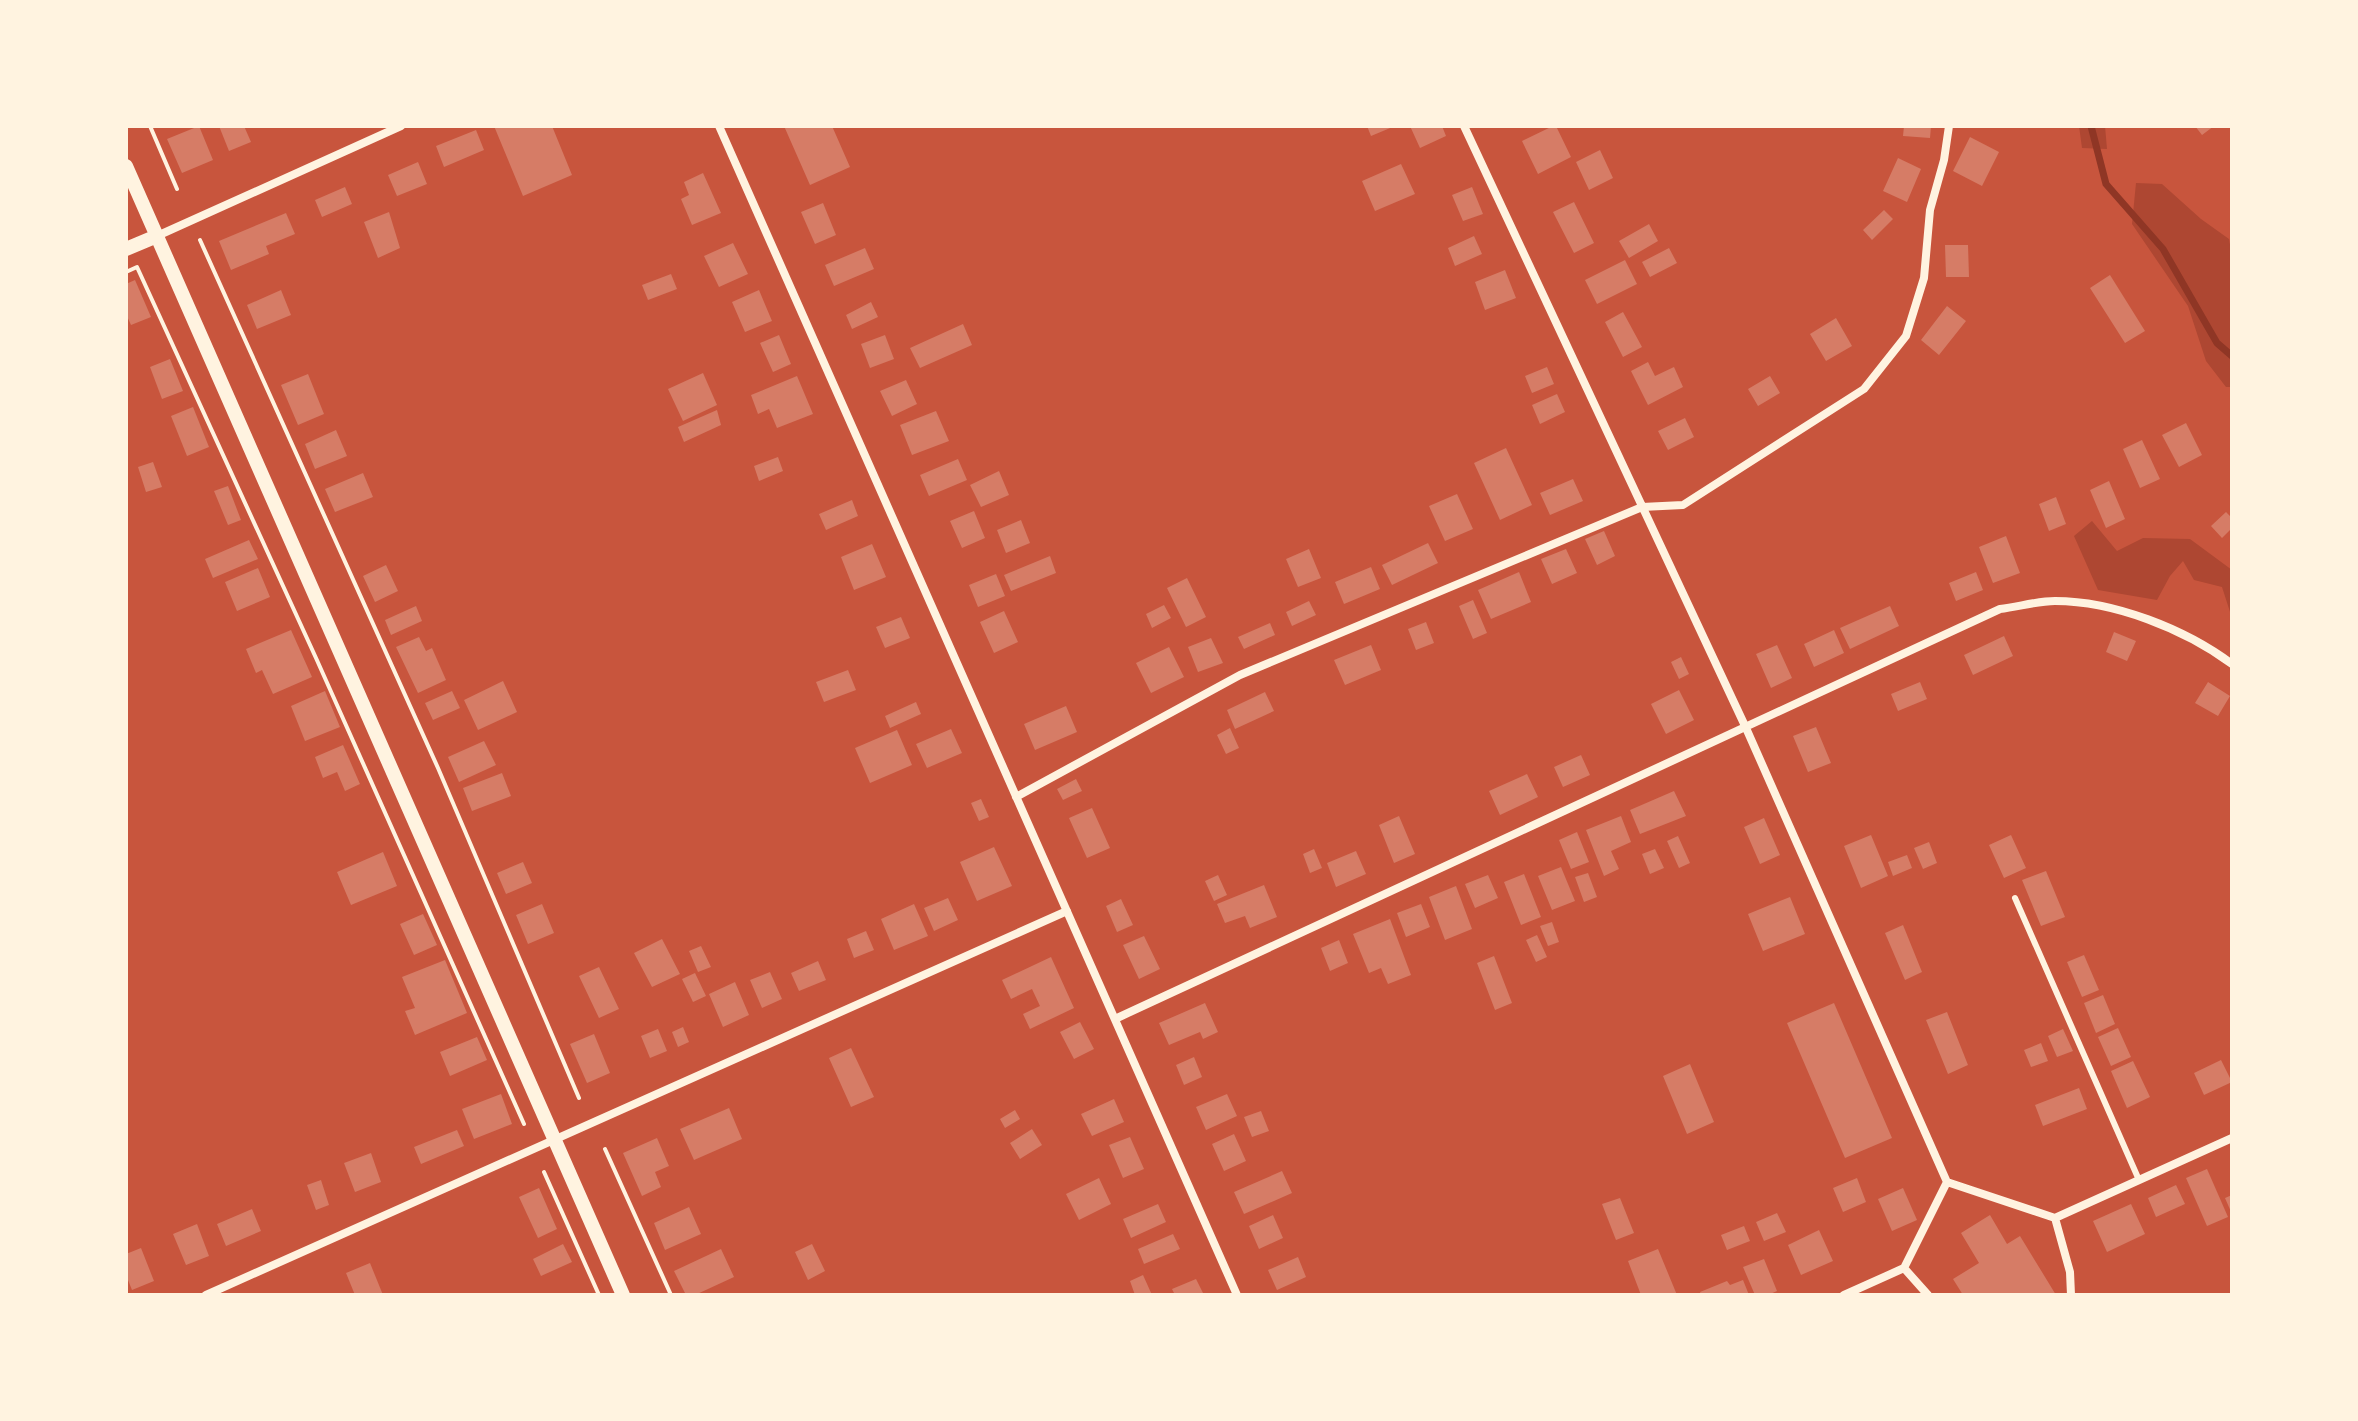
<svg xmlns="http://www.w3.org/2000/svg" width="2358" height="1421" font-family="'Nunito Sans',sans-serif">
<rect width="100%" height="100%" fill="#c8553d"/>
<!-- green -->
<path fill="#ae4732" d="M2079,126H2105L2107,149L2082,148Z
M2136,183L2162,184L2201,219L2229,239L2232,256V387H2226L2206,361L2188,306L2132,224Z
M2092,521L2117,551L2143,538L2190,539L2232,570V618L2222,587L2194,580L2183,561L2170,576L2157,600L2098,590L2074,536Z"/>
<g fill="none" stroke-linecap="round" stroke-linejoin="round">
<!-- stream -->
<path stroke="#8f3625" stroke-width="7" d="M2091,126L2106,184L2163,249L2217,343L2232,356"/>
</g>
<!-- building -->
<path fill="#d67c66" d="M199,126L213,160L182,173L167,139Z
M219,126H244L251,142L229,151Z
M494,126H552L572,175L523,196Z
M784,126H832L850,167L810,185Z
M1367,126H1395L1371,136Z
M1410,126H1442L1446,136L1420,148Z
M1553,126H1556L1571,157L1538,174L1522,141Z
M1904,126H1931L1930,138L1903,136Z
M2195,126H2214L2202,135Z
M476,130L484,150L444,167L436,146Z
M1970,137L1999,152L1982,186L1953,171Z
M1600,150L1613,178L1589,190L1576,162Z
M1898,158L1921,169L1907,202L1883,191Z
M418,162L427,184L397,196L388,175Z
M1401,164L1415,194L1375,211L1362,181Z
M703,173L721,213L692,225L681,199L689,195L684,182Z
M345,187L352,204L322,217L315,200Z
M1472,187L1483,214L1463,221L1452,195Z
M1574,202L1594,243L1574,253L1553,212Z
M823,203L836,235L815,244L801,212Z
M1884,210L1893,219L1872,240L1863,230Z
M389,212L400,248L378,258L364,222Z
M286,213L295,234L266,246L269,254L231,270L219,241Z
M1649,224L1658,241L1629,258L1619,241Z
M1474,236L1482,254L1455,266L1448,248Z
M733,243L748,274L719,287L704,256Z
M1945,245H1968L1969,277H1946Z
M865,248L874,269L834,286L825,265Z
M1669,248L1677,263L1650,277L1642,262Z
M1625,260L1637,284L1597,304L1585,280Z
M1505,270L1516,298L1485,310L1475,282Z
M671,274L677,289L648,300L642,285Z
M2110,275L2145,331L2125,343L2090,288Z
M135,280L151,317L131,325L126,314V284Z
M281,290L291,315L257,329L247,305Z
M759,290L772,321L745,332L732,302Z
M871,302L878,317L852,329L846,315Z
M1947,306L1966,321L1939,355L1921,340Z
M1623,312L1642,347L1623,357L1605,322Z
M1836,318L1852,346L1826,361L1810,334Z
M963,324L972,345L920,368L910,348Z
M779,335L791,364L773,372L760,343Z
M885,335L894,359L870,368L861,344Z
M170,359L183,391L162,399L150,367Z
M1648,362L1655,376L1674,367L1683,387L1648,405L1631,371Z
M1547,367L1554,384L1532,393L1525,376Z
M703,373L717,405L683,421L668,389Z
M308,374L324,414L298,425L281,385Z
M797,376L813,414L777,428L769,409L758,414L751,395Z
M1770,376L1780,393L1758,406L1748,389Z
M906,380L917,404L892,416L880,391Z
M1557,394L1565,412L1540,424L1532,405Z
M193,407L209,447L187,456L171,416Z
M717,410L721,425L684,442L678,427Z
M936,411L949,441L912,455L900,425Z
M1685,418L1694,437L1668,450L1658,431Z
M2186,423L2202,455L2179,467L2162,435Z
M336,430L347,456L315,469L305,444Z
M2142,440L2160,479L2140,488L2123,449Z
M1506,448L1532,505L1500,520L1474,463Z
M778,457L783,471L759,481L754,466Z
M958,459L967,480L929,496L920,475Z
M153,462L162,487L146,492L138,467Z
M999,471L1009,495L981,507L970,485Z
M363,473L373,497L335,512L325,489Z
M1573,479L1583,501L1550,515L1540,493Z
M2109,481L2125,519L2106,528L2090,490Z
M228,486L241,520L228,525L214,491Z
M1457,494L1473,529L1445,541L1429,506Z
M2056,497L2066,524L2049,531L2039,504Z
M852,500L858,516L826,530L819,514Z
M974,511L985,538L962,548L950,521Z
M2226,512L2232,518V528L2222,538L2211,526Z
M1021,520L1030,543L1006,553L997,530Z
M1604,531L1615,556L1597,565L1585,539Z
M2006,536L2020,573L1993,583L1979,547Z
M249,540L258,559L213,578L205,559Z
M1428,543L1438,563L1392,585L1382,565Z
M872,544L886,577L854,590L841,557Z
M1309,549L1321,578L1298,587L1286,559Z
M1566,549L1577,573L1552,584L1541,559Z
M1050,556L1056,573L1011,591L1004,575Z
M386,565L398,591L375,602L363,576Z
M1371,567L1380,589L1344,604L1335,582Z
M258,568L270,597L237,611L225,582Z
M1519,572L1531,602L1491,619L1478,590Z
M1976,572L1983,590L1956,601L1949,583Z
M996,574L1005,596L978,607L969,585Z
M1187,578L1206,617L1186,627L1167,588Z
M1473,600L1487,633L1473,639L1459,606Z
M1309,601L1316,615L1292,626L1286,612Z
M1164,605L1171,618L1152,628L1146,614Z
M416,606L422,621L391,635L385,620Z
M1890,606L1899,626L1850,649L1840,628Z
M1004,611L1018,642L994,653L980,622Z
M901,617L910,638L885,648L876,627Z
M1426,622L1434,643L1416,650L1408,629Z
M1270,623L1275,635L1244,649L1238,637Z
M291,630L312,677L273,694L262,670L256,673L246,649Z
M1834,630L1844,653L1814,667L1804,644Z
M2114,632L2136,641L2127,661L2106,652Z
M2004,636L2013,656L1973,675L1964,655Z
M419,637L426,651L432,648L446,680L418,693L396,647Z
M1211,638L1223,663L1198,672L1188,647Z
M1371,645L1381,670L1345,685L1334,660Z
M1777,645L1792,678L1771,688L1756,654Z
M1169,647L1184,677L1151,693L1136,663Z
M1681,657L1689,674L1679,679L1671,662Z
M848,670L856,690L824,702L816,682Z
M503,681L517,712L478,730L464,700Z
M1920,682L1927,699L1898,711L1891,694Z
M2208,682L2230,696L2218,716L2195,703Z
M1679,690L1694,720L1666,734L1651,704Z
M325,691L340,727L305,741L291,706Z
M452,691L460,708L433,720L425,703Z
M1265,692L1274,711L1235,729L1227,710Z
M916,702L921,714L890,728L885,716Z
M1066,706L1077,732L1035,750L1024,724Z
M1816,727L1831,763L1808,772L1793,736Z
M1230,728L1239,748L1226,754L1217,735Z
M951,729L962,753L927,768L916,744Z
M897,730L912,765L870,783L855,748Z
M484,741L496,765L459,782L448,757Z
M343,745L360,784L345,791L337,772L323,778L315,757Z
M1581,755L1590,775L1563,787L1554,767Z
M502,773L511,796L472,811L463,788Z
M1527,774L1538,797L1500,815L1489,791Z
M1076,779L1082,791L1063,800L1057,789Z
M1674,791L1686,816L1640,834L1630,810Z
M981,799L989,817L979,821L971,803Z
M1092,808L1110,848L1087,858L1069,818Z
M1399,816L1415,854L1394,863L1379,825Z
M1621,816L1631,842L1611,851L1619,869L1604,876L1586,830Z
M1764,818L1780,855L1760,864L1744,827Z
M1577,832L1589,862L1571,869L1559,840Z
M1871,835L1888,876L1861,888L1844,846Z
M2011,835L2026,868L2004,878L1989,845Z
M1678,836L1690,863L1679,868L1667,841Z
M1929,842L1937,863L1923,869L1914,848Z
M994,847L1012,886L977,901L960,862Z
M1314,849L1322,868L1310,873L1303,854Z
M1655,849L1664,868L1650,874L1642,854Z
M1356,851L1366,874L1336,887L1327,863Z
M383,852L397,886L351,905L337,872Z
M1907,855L1912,868L1893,876L1888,862Z
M523,862L532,883L506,894L497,873Z
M1561,867L1575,901L1552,910L1538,876Z
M2046,871L2065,917L2041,926L2022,880Z
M1588,873L1597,897L1584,902L1575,877Z
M1524,874L1541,917L1521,925L1504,882Z
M1218,875L1227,895L1214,901L1205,881Z
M1488,875L1498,898L1475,908L1465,884Z
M1264,885L1277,917L1250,928L1245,916L1225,923L1217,904Z
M1456,886L1472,929L1445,940L1429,897Z
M1790,897L1805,934L1763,951L1748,914Z
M948,898L958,920L934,931L924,908Z
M1121,899L1133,925L1117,932L1106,906Z
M542,904L554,933L528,944L516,915Z
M914,904L928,936L894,950L881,919Z
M1421,904L1430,927L1406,937L1397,913Z
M423,914L437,945L414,955L400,924Z
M1390,919L1411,975L1388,984L1381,968L1369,973L1353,934Z
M1552,922L1559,942L1548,946L1540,926Z
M1903,925L1922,972L1905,980L1885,933Z
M866,931L874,950L854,958L847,939Z
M1537,935L1547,957L1536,962L1526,940Z
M1144,936L1160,969L1139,979L1123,945Z
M662,939L680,974L652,987L634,953Z
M1339,940L1348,963L1330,971L1321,948Z
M701,946L711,967L698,972L689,951Z
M2084,955L2099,990L2082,997L2067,962Z
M1494,956L1512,1003L1495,1010L1477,963Z
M1051,957L1074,1008L1030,1029L1023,1014L1040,1006L1032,989L1011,999L1002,980Z
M445,960L467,1013L415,1035L405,1011L415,1008L402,977Z
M818,961L826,980L799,991L791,973Z
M599,967L619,1009L599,1018L579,976Z
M770,972L782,999L762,1008L750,980Z
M695,973L706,996L693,1002L682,979Z
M735,982L749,1015L723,1027L709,994Z
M2103,995L2115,1024L2096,1033L2084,1003Z
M1205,1003L1218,1032L1203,1039L1200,1032L1169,1045L1159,1023Z
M1834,1003L1892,1138L1845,1158L1787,1023Z
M1947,1012L1968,1065L1948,1074L1926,1020Z
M1080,1022L1094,1049L1074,1059L1060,1032Z
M683,1027L689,1042L678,1047L672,1032Z
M2118,1028L2131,1057L2111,1066L2098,1037Z
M658,1029L667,1051L650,1058L641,1036Z
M2063,1029L2073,1051L2057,1057L2048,1036Z
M594,1034L610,1073L587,1083L570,1044Z
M477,1037L487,1060L450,1076L440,1052Z
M2041,1043L2048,1061L2031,1067L2024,1050Z
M851,1048L874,1097L851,1107L829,1058Z
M1194,1057L1202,1077L1184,1085L1176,1065Z
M2221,1060L2232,1082L2204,1095L2194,1073Z
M2133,1061L2150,1097L2127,1108L2111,1071Z
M1690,1064L1714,1122L1687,1134L1663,1076Z
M2079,1088L2087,1109L2043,1126L2035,1105Z
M501,1094L512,1124L474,1139L462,1109Z
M1227,1094L1237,1116L1206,1130L1196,1107Z
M1114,1099L1124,1122L1092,1136L1081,1114Z
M729,1108L742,1139L694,1160L680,1129Z
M1015,1110L1020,1119L1005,1128L1000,1119Z
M1261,1111L1269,1131L1252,1137L1244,1117Z
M1032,1129L1042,1145L1020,1159L1010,1143Z
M457,1130L464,1146L421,1164L414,1147Z
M1234,1134L1246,1161L1224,1171L1212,1144Z
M1130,1137L1144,1169L1123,1178L1109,1145Z
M657,1138L669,1166L655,1172L661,1187L642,1196L623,1153Z
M371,1153L381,1182L355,1192L344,1163Z
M2207,1169L2228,1217L2207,1226L2186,1178Z
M1282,1171L1292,1193L1244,1214L1234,1192Z
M1099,1178L1111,1204L1079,1220L1066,1194Z
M1857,1178L1866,1202L1843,1212L1833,1188Z
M321,1180L329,1205L316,1210L307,1185Z
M2176,1185L2185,1204L2156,1217L2148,1198Z
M539,1188L557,1229L538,1238L519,1197Z
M1903,1188L1917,1220L1892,1231L1878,1199Z
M2232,1195V1214L2225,1198Z
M1620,1198L1634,1233L1616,1240L1602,1204Z
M1158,1204L1166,1222L1131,1238L1123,1219Z
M2131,1204L2145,1234L2107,1252L2093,1221Z
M689,1207L701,1234L665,1250L654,1223Z
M252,1209L261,1231L226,1246L217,1224Z
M1777,1213L1786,1232L1764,1241L1756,1222Z
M1273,1215L1283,1238L1259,1249L1249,1226Z
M1990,1215L2007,1244L2020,1236L2056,1295H1963L1953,1279L1979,1263L1961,1233Z
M197,1224L209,1256L186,1265L173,1234Z
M1744,1226L1750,1241L1727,1250L1721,1235Z
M1819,1230L1833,1261L1801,1275L1788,1245Z
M1173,1234L1180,1249L1144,1264L1138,1249Z
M563,1244L572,1262L541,1276L533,1259Z
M812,1244L825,1271L808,1280L795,1252Z
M141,1248L154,1281L132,1290L126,1275V1254Z
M721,1249L734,1277L695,1295H686L674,1271Z
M1658,1249L1677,1295H1641L1628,1261Z
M1298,1257L1306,1277L1277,1290L1268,1270Z
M1764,1259L1777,1291L1768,1295H1755L1743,1267Z
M370,1263L383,1295H355L346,1273Z
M1143,1275L1152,1295H1135L1130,1281Z
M1196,1279L1204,1295H1175L1172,1289Z
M1743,1280L1749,1295H1701L1700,1292L1727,1281L1730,1285Z"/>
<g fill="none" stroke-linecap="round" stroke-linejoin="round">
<!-- path -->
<path stroke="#fff3e0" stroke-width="4" d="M150,126L177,189
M200,240L438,768L579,1098
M126,272L137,267L316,658L524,1124
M605,1149L671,1295
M544,1172L599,1295"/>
<!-- service -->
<path stroke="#fff3e0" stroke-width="6" d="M2015,898L2139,1180"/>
<!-- minor -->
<path stroke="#fff3e0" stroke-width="8" d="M719,126L1237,1295
M1464,126L1746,728L1947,1182L2055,1218
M157,236L401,126
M1016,797L1240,675L1642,507L1683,505L1864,389L1906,336L1924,278L1930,210L1944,160L1949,126
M1115,1019L2000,609C2018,607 2037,601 2055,601C2114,601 2185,629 2232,664
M2055,1218L2232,1138
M2055,1218L2070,1272L2071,1295
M1904,1268L1947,1182
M1904,1268L1928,1295
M206,1295L1067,911
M1844,1295L1904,1268"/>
<!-- tertiary -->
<path stroke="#fff3e0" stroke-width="14" d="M126,166L623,1295
M126,249L157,236"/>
</g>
<!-- border -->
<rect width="2358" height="1421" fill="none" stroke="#fff3e0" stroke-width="256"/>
</svg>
